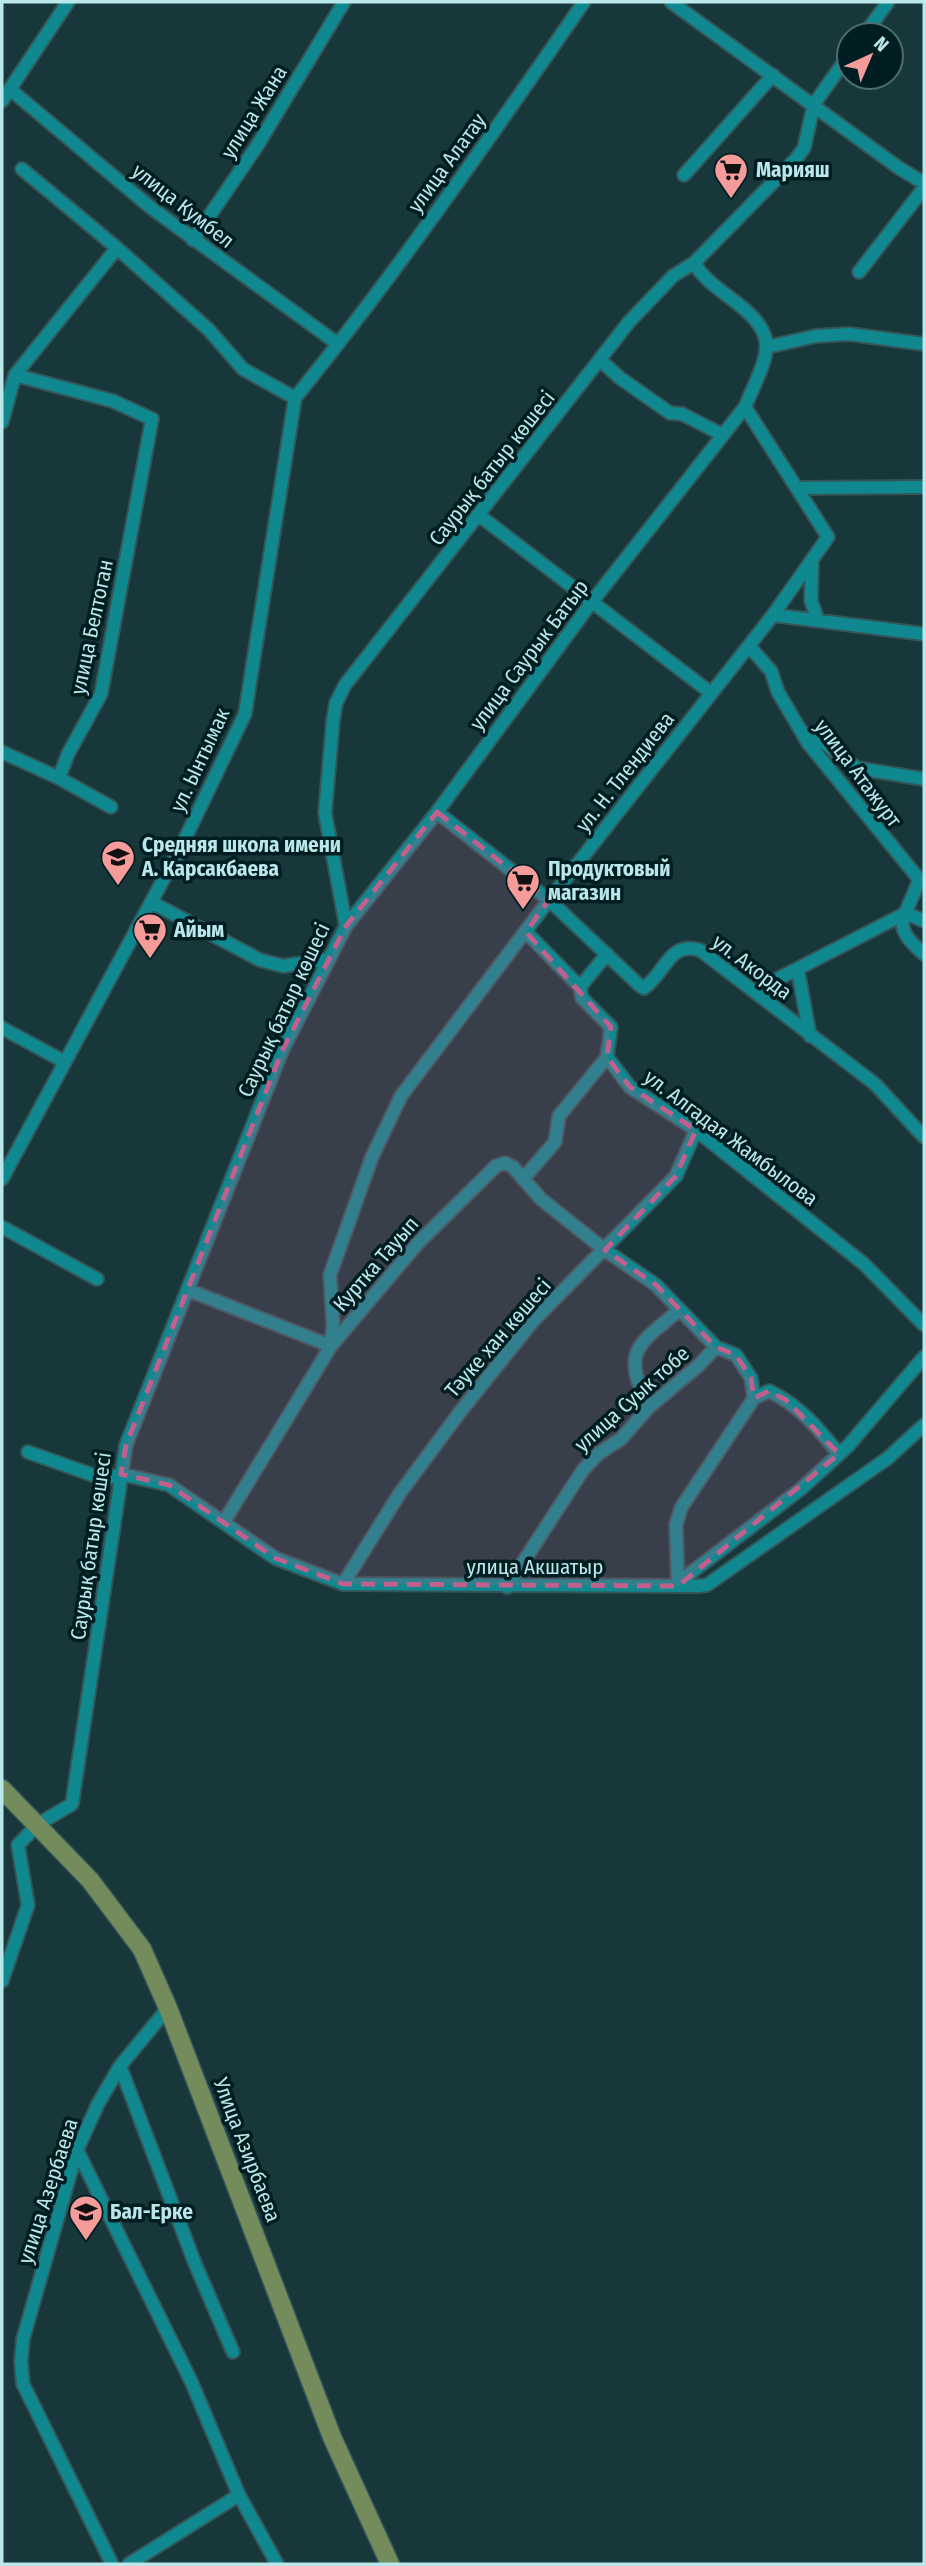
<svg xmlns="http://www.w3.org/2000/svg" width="926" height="2566" font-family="'Fira Sans Condensed',sans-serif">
<rect width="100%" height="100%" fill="#17373a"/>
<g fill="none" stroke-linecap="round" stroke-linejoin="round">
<!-- street casing -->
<g stroke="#345659" stroke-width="16">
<path id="street" d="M671,2L899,168L924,183
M864,35L888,2
M11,90L150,207L338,344
M2,101L68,2
M22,169L117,248L209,330L243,369L295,398
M684,175L773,75
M193,240L257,146L344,2
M859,272L924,188
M767,347L816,336L849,334L924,344
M600,360L620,378L670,413L682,414L723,435
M15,375L113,401L152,419L101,694L68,754L59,778L111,807
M295,398C398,271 491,136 584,2
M2,422L15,375L117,248
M797,488L924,487
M480,516L711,693
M812,563L811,601L818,620
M773,615L924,634
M749,646L771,671L778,692L808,743L919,879C907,919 887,923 924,954
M801,731L827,745L857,768L924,779
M2,752L59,778
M437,812L549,900L638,984L644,988C666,972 669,941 700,950L875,1084L924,1137
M151,902L260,960L283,966L329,959
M346,926L437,812L591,603L745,407
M526,932L580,987L582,998L611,1027L607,1057L630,1087L696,1130L864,1264L924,1325
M798,971L810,1036
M580,987L607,954
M754,991L906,913L924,921
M2,1028L65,1062
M2,1179L183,843L245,714L295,398
M523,1179L555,1142L559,1116L607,1057
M2,1227L97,1279
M188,1290L331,1346L333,1324L330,1275L372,1157L401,1096L549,900L773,615L828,537L745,407C768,352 784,337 729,297C716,287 703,278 694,263
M754,1398L769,1391C799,1405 819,1429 839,1454
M649,1407C622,1352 635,1347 678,1311
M28,1452L104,1479L121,1474L169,1485L275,1558L343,1584L698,1586L707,1585L888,1458L924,1425
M225,1520L331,1346L418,1243L496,1166L505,1163L513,1167L541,1199L605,1250L656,1285L716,1347L736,1355L751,1378L754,1398L681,1508L676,1525L678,1586
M343,1584L400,1493L460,1412L533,1321L676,1176L696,1130
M678,1586L692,1572L802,1488L848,1446L924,1357
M507,1587L583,1470L598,1454L621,1439L649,1407L698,1366L716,1347
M2,1981L28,1905L18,1845L37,1825L72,1804L126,1445L282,1051L346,926L325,813L333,721L336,703L345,685L629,322L673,276L694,263L796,159L804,148L814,104L849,55
M168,2008L120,2066L194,2261L233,2352
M77,2150L191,2381L239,2495L277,2564
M112,2564L23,2384L21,2362L23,2339L77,2150L98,2104L120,2066
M129,2564L239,2495"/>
</g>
<!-- primary casing -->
<g stroke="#345659" stroke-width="21">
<path id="primary" d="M2,1789L90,1880L142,1949L168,2008L332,2437L390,2564"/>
</g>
<!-- street -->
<use href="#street" stroke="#10888f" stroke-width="12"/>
<!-- primary -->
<use href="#primary" stroke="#748b5c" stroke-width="18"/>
</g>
<!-- marked area -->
<path fill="#bf608d" fill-opacity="0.2" stroke="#bf608d" stroke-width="5" stroke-dasharray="14 9" stroke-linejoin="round" d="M437,812L549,900L526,932L611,1027L607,1057L630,1087L696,1130L676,1176L605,1250L656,1285L716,1347L736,1355L751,1378L754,1398L769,1391L786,1400L839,1454L678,1586L343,1584L275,1558L169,1485L121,1474L126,1445L282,1051L346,926Z"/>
<!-- icons -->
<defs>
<g id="supermarket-pin" transform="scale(1.75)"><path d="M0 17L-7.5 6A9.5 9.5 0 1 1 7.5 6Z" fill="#f59b99" stroke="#001e21"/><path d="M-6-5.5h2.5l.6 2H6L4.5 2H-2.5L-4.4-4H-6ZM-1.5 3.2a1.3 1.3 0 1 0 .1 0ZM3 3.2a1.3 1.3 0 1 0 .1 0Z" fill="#111"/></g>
<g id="school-pin" transform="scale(1.75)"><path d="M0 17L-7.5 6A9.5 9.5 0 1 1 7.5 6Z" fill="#f59b99" stroke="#001e21"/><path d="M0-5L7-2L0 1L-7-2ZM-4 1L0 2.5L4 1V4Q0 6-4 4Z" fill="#111"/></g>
</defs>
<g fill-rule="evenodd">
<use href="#supermarket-pin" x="731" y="170"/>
<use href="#school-pin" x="118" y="857"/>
<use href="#supermarket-pin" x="523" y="881"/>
<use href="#supermarket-pin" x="150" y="930"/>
<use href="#school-pin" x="86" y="2212"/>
</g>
<g text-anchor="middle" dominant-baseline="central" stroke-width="7" stroke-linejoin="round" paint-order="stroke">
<!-- street labels -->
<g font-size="21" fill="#b9e7ea" stroke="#001e21">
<text transform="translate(254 112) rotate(-58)">улица Жана</text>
<text transform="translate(447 163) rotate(-54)">улица Алатау</text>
<text transform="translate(183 206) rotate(38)">улица Кумбел</text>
<text transform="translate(492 468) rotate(-52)">Саурық батыр көшесі</text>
<text transform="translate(92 627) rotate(-78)">улица Белтоган</text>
<text transform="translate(529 655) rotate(-53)">улица Саурык Батыр</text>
<text transform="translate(200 760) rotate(-65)">ул. Ынтымак</text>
<text transform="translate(625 772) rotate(-52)">ул. Н. Тлендиева</text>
<text transform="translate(858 773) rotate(53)">улица Атажурт</text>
<text transform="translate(752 967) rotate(37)">ул. Акорда</text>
<text transform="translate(284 1010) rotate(-65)">Саурық батыр көшесі</text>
<text transform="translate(731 1138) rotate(37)">ул. Алгадая Жамбылова</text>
<text transform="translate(376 1264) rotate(-49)">Куртка Тауып</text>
<text transform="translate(498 1338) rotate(-49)">Тәуке хан көшесі</text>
<text transform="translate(632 1399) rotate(-42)">улица Суык тобе</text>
<text transform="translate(91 1546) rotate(-82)">Саурық батыр көшесі</text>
<text x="535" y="1567">улица Акшатыр</text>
<text transform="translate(247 2150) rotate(69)">Улица Азирбаева</text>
<text transform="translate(48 2191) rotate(-72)">улица Азербаева</text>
</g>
<!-- poi labels -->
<g font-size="21" font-weight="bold" fill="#b9e7ea" stroke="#001e21" text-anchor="start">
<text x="756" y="170">Марияш</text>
<text x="142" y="845">Средняя школа имени<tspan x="142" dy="24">А. Карсакбаева</tspan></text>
<text x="548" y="869">Продуктовый<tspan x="548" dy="24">магазин</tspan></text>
<text x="174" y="930">Айым</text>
<text x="110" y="2212">Бал-Ерке</text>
</g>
</g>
<!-- border -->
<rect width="926" height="2566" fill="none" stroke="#b9e7ea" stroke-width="7"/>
<!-- north arrow -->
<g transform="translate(870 56) rotate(44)"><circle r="33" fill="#001e21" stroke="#4a6e71" stroke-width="2"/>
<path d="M0-5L12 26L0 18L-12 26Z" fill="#f59b99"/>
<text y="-10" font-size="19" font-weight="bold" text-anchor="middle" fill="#b9e7ea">N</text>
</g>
</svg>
